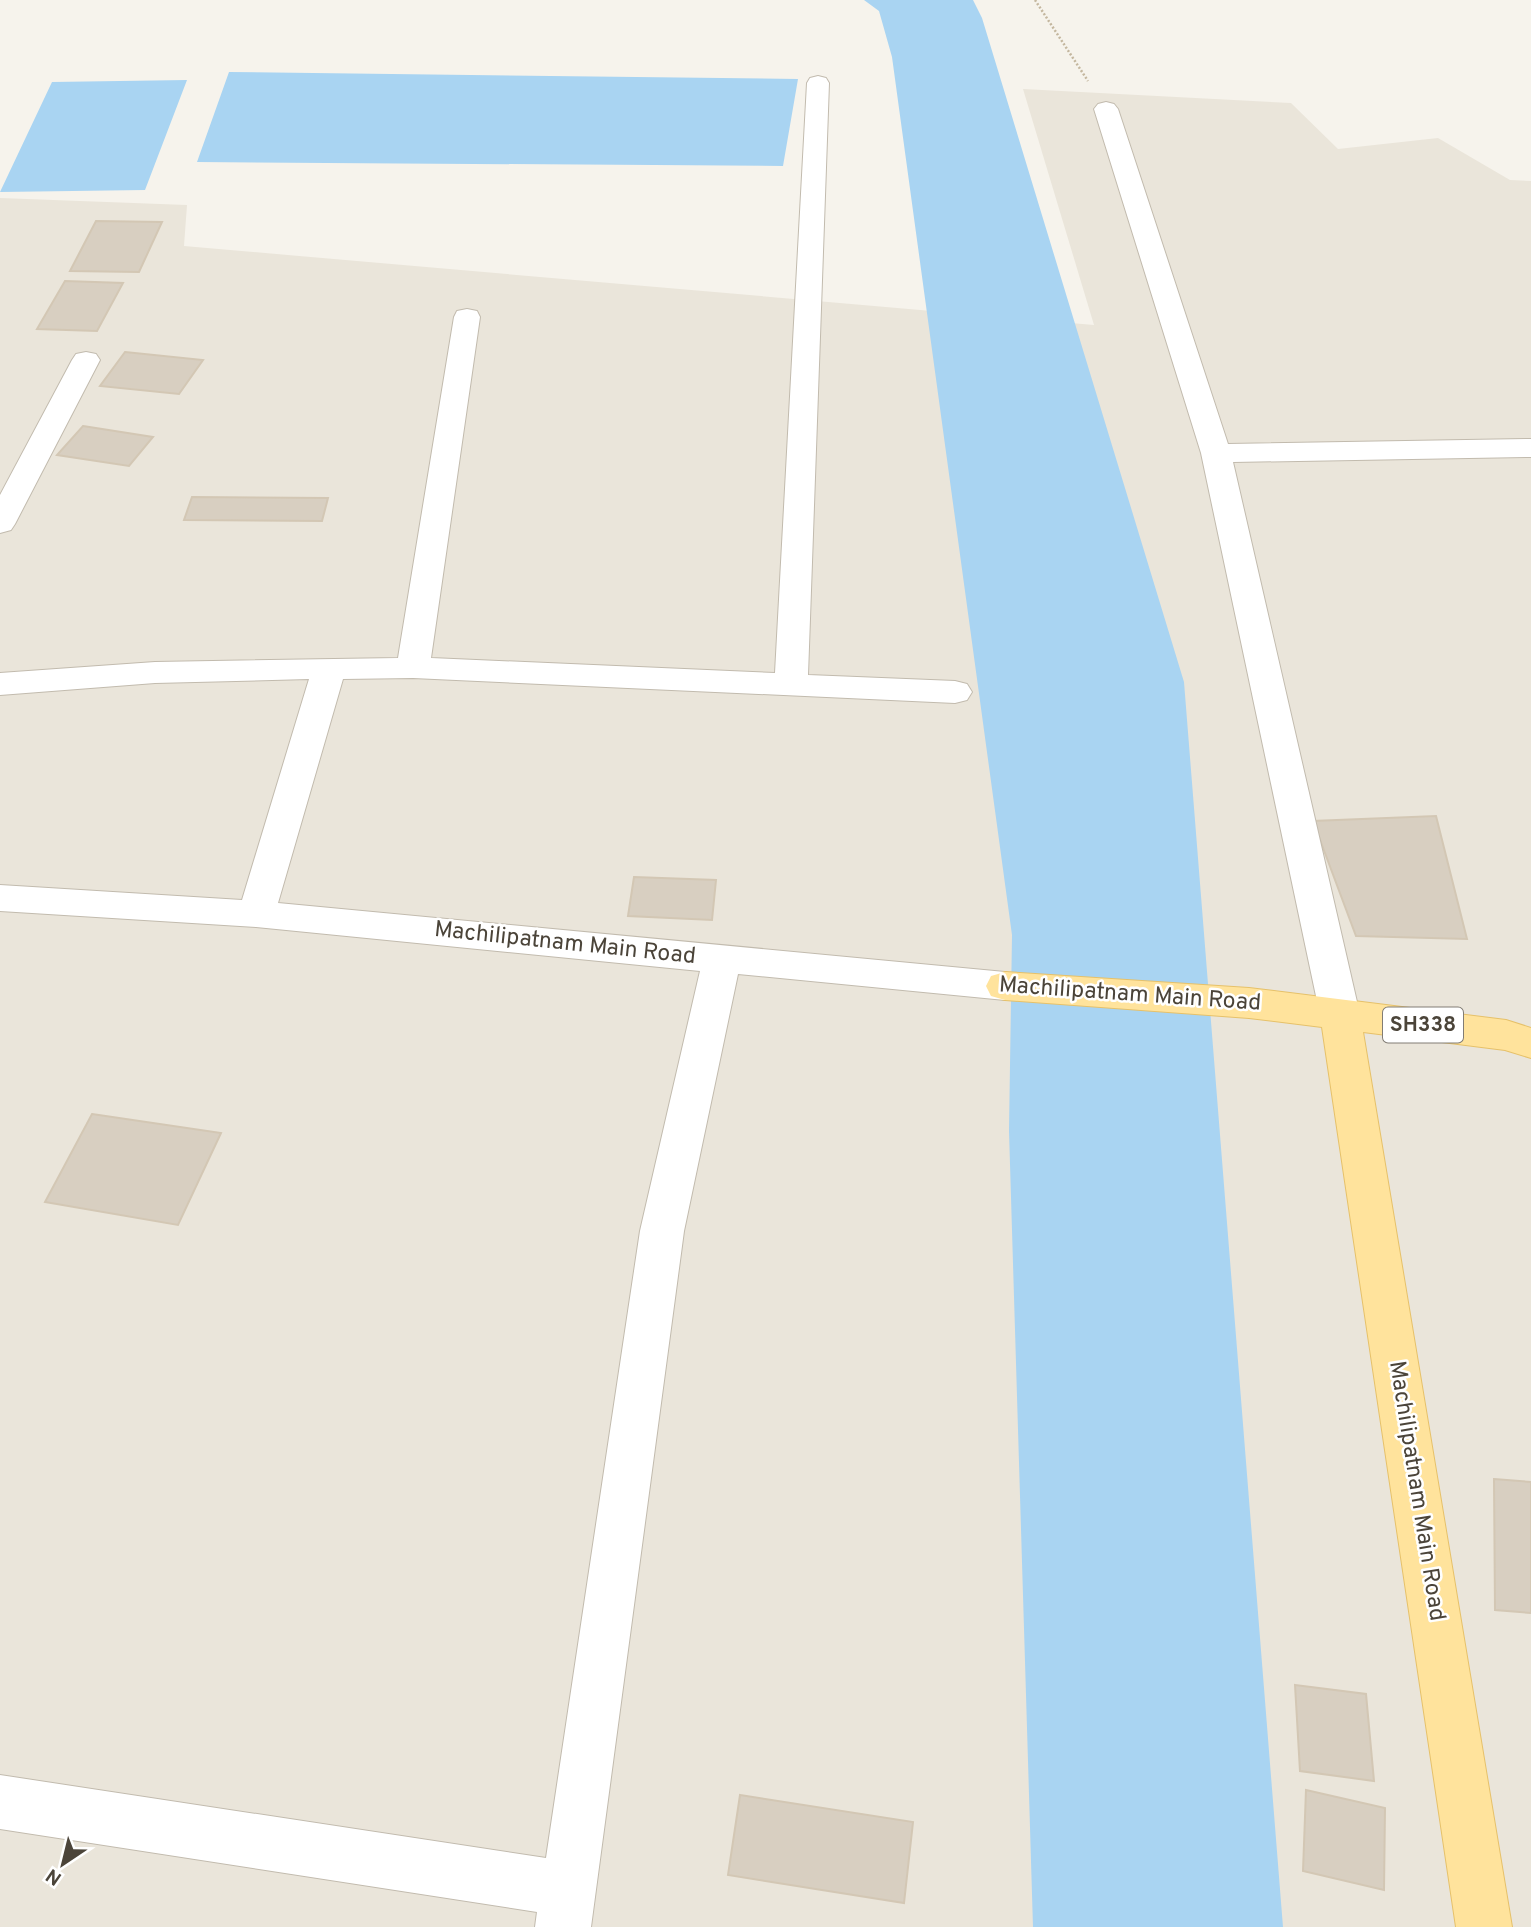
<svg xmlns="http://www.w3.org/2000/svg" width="1531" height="1927" font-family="Overpass,sans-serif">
<rect width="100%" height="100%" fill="#f6f3ec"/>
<!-- residential -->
<path fill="#eae5da" d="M1023,89L1291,103L1338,149L1438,138L1510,180L1531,181V1927H0V198L187,205L184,246L1094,325Z"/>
<!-- water -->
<path fill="#a9d4f2" d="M864,0H973L982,18L1184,682L1283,1927H1033L1009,1131L1012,935L892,57L879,11Z
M229,72L798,79L783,166L197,162Z
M187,80L145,190L0,192L52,82Z"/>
<!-- building -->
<path fill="#d8cfc1" stroke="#d3c7b4" stroke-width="2" d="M96,221L162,222L139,272L70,271Z
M65,281L123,283L97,331L37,329Z
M125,352L203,360L179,394L100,386Z
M83,426L153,437L129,466L57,455Z
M192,497L328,498L322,521L184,520Z
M1436,816L1467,939L1356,936L1313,821Z
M634,877L716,880L712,920L628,916Z
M92,1114L221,1133L178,1225L45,1202Z
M1494,1479L1531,1482V1613L1495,1610Z
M1295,1685L1366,1694L1374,1781L1300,1771Z
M1306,1790L1385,1808L1384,1890L1303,1871Z
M740,1795L913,1822L904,1903L728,1875Z"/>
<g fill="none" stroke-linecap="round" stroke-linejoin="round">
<!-- minor casing -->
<g stroke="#c2bbae" stroke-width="2">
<path id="minor" d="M818,76L826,78L829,83L808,675L955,681L967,684L972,692L967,700L955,703L413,678L343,679L278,903L1005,972L1019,976L1024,986L1019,996L1005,1000L738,974L684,1231L591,1927H535L537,1912L0,1829V1775L546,1858L640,1231L700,971L256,927L0,911V885L242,900L309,679L155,683L0,695V673L155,662L398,658L454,317L457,311L467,309L477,311L480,317L431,658L775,673L807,83L810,78Z
M1106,102L1114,104L1118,109L1228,444L1531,439V457L1233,462L1360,1015L1354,1025L1340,1030L1326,1025L1320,1015L1201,453L1094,109L1098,104Z
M86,352L96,354L100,360L15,524L11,530L0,533V495L72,360L76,354Z"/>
</g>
<!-- major casing -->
<g stroke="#e6c16a" stroke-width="2">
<path id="major" d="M1005,972L1249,988L1506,1020L1531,1028V1058L1505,1050L1363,1032L1512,1927H1456L1322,1027L1249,1018L1005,1000L991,996L986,986L991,976Z"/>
</g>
<!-- path -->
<path stroke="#c4b79f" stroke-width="2.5" stroke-dasharray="2 2" stroke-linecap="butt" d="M1035,0L1088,81"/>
<!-- minor -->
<use href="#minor" fill="#fff" fill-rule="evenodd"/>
<!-- major -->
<use href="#major" fill="#ffe39c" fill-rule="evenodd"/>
</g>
<g text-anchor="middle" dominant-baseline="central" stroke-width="5" stroke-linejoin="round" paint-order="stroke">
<!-- shield labels -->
<rect fill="#fff" stroke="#817c74" stroke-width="2" x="1383" y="1007.5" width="80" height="35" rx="5"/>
<g font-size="21" font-weight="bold" fill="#4b4439">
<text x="1423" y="1025">SH338</text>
</g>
<!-- street labels -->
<g font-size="23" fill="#4b4439" stroke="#fff">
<text transform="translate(565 944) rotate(6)">Machilipatnam Main Road</text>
<text transform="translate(1130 995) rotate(4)">Machilipatnam Main Road</text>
<text transform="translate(1416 1491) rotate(81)">Machilipatnam Main Road</text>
</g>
</g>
<!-- north arrow -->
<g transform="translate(63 1864) rotate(215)" stroke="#ffffff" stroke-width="5" paint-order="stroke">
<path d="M0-5L12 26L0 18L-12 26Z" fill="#4b4439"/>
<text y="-10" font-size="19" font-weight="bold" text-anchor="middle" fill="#4b4439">N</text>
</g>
</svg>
